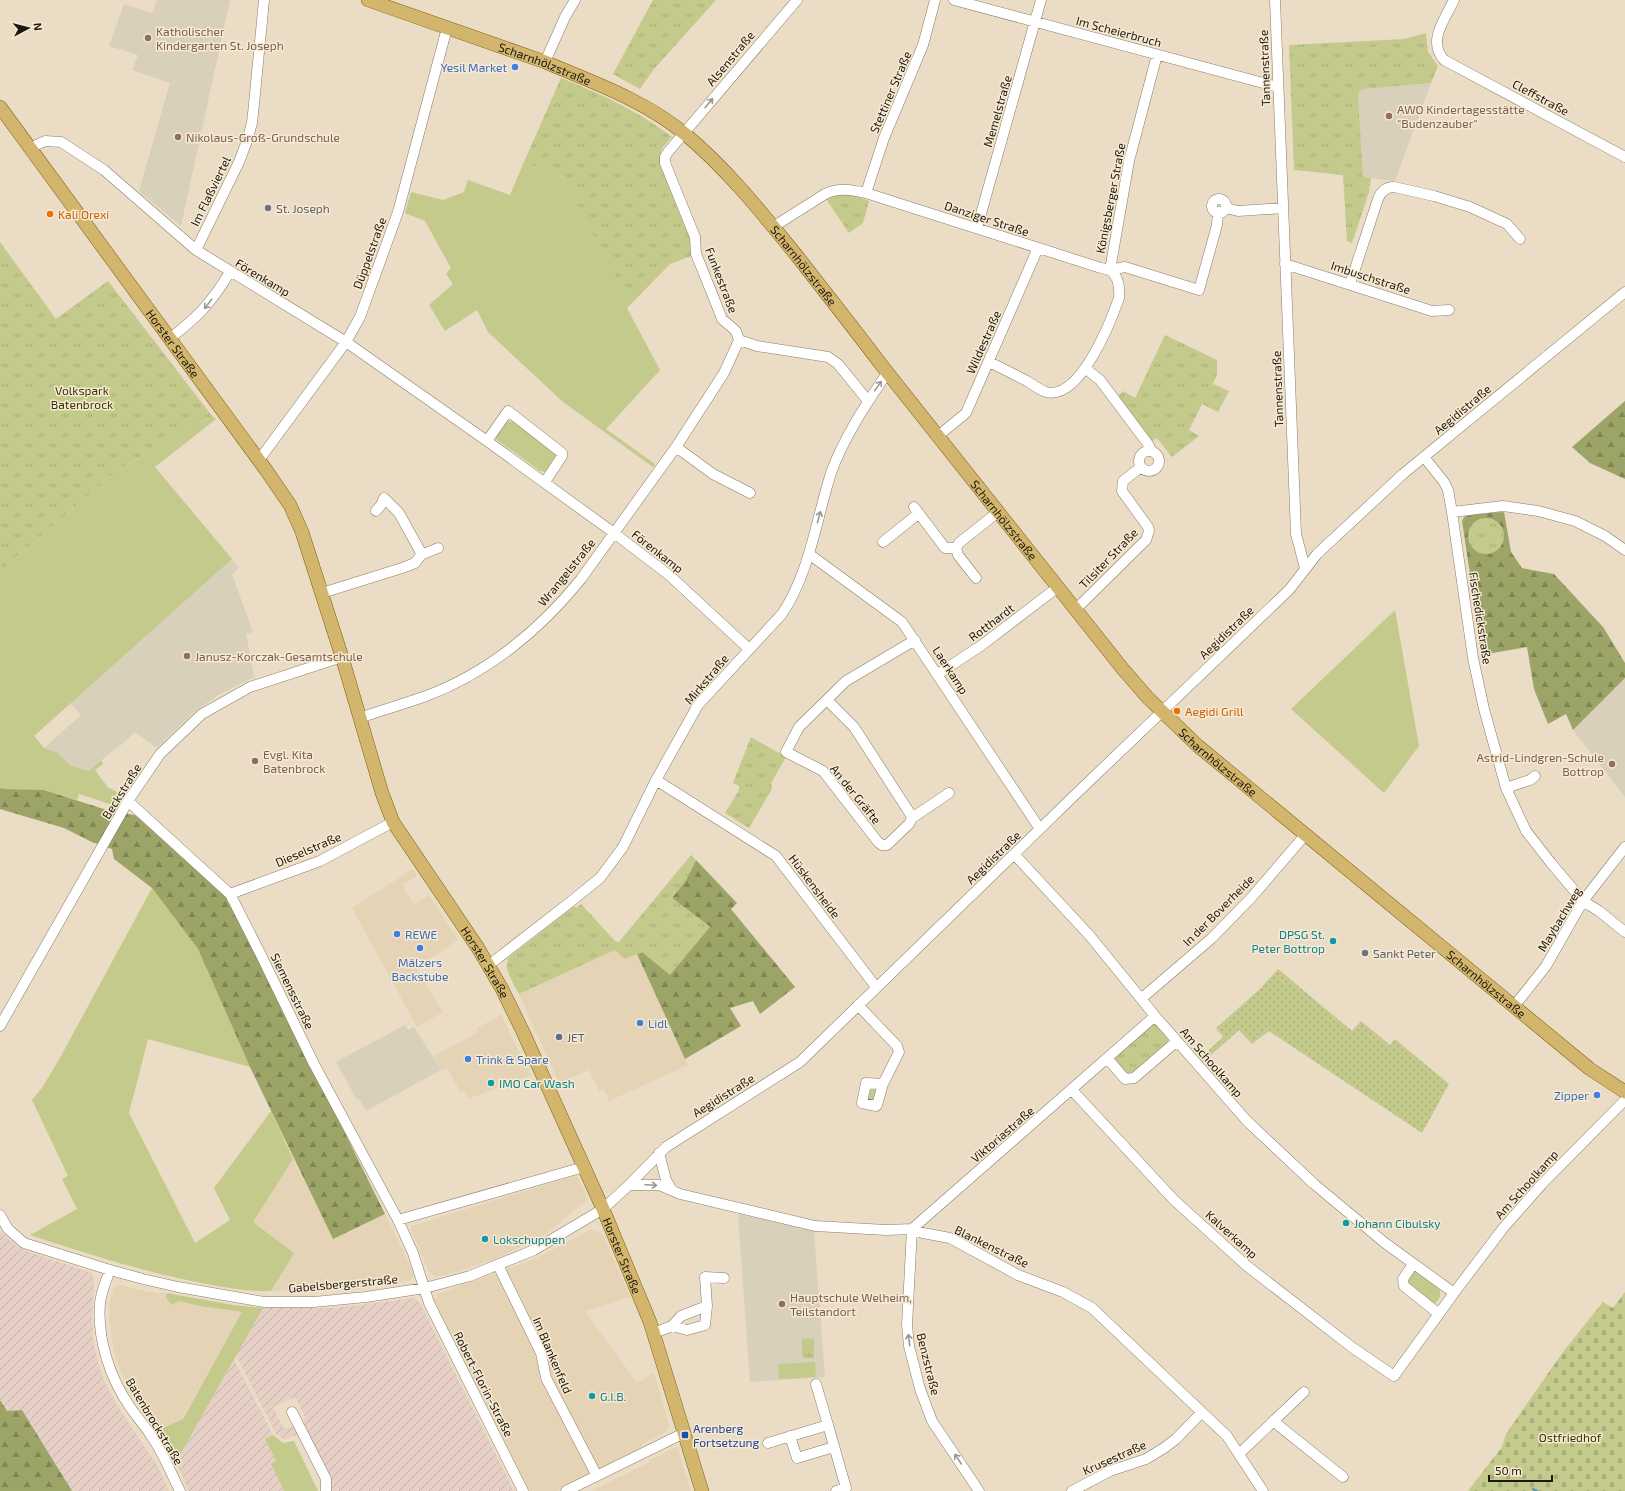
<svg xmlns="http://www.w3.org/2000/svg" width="1625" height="1491" font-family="'Exo 2',sans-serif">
<defs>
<pattern id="industrial-furrows" width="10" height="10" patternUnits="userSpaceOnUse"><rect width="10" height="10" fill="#e6cfc4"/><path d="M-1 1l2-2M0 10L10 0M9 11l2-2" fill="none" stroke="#c5b1a7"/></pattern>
<pattern id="forest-firs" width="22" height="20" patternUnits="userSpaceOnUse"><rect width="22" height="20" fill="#9da467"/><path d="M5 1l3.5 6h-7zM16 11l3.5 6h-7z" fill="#7f8553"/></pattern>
<pattern id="cemetery-stones" width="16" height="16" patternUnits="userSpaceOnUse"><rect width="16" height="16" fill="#c3ca8c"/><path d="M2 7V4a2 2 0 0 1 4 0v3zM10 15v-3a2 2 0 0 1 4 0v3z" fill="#a7ad78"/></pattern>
<pattern id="park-tufts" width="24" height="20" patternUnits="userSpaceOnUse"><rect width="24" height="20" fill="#c3ca8c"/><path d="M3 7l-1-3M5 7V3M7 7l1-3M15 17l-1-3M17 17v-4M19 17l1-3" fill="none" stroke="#a7ad78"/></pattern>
<pattern id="garden-dots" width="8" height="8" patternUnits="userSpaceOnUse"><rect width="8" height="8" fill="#c3ca8c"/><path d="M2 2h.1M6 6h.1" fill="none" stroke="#a7ad78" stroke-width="1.8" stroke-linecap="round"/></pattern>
</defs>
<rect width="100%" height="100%" fill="#eadcc5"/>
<!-- built -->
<path fill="#e5d3b5" d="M413,869L417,876L402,885L414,905L429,895L458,940L416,968L443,1012L417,1027L352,908Z
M615,950L625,959L637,954L688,1065L609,1101L604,1089L599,1091L589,1070L559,1083L519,994Z
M501,1015L531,1075L468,1099L464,1091L461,1093L447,1068L441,1070L433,1056L479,1032L477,1028Z
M293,1159L333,1239L385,1214L403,1250L413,1272V1276L411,1280L358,1289L271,1291L294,1253L253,1222Z
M574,1176L578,1178L587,1198L586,1201L543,1236L495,1259L452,1273L436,1277L429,1272L411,1229V1226Z
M590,1230L599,1232L603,1235L630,1297L585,1311L637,1383L654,1373L669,1426L667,1431L660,1435L642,1444L641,1449L557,1491H529L433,1303V1299H435L440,1293L535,1259Z
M121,1285L150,1292L167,1293L166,1295L179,1301L200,1306L242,1312L182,1419L158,1430L126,1384L114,1352L109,1318L110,1303L113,1289L115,1287Z
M677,1447L691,1491H591L650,1462V1460L670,1450Z"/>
<!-- industrial -->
<path fill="url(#industrial-furrows)" d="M0,1231L15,1245L26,1251L92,1273L94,1281L92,1317L93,1340L100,1369L106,1385L117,1405L157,1465L169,1491H72L22,1410L7,1411L0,1400Z
M415,1298L420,1303L514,1491H330L302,1423L306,1418L295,1397L273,1407L284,1429L293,1427L299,1434L289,1438L283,1439L276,1434L236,1355L263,1308H335Z
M234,1360L273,1435L266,1440L276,1461L271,1464L284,1491H189L176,1462Z"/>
<!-- education -->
<path fill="#d9d0bb" d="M157,0H230L181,226L139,191L170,83L132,70L138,55L109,46L124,4L152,13Z
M1431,83L1395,181L1363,177L1358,93L1363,89Z
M232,559L239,568L232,574L253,632L246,634L254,677L218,695L192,714L157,748L135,732L120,746L117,747L89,771L71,766L58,753L44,748L81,715L70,703Z
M1625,678V797L1573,730Z
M405,1025L408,1030L414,1027L441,1070L366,1111L359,1099L357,1100L336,1062Z
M738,1214L814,1231L825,1377L750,1382Z"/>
<!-- grass -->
<path fill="#c3ca8c" d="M524,162L562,177L630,305L627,308L660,370L606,429L655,464L653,467L563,402L488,332L477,310L445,331L429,305L453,284L446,274L451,268L425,221L405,213L411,192L443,200L464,192L468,180L510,195Z
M212,416L216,419L155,467L232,559L34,736L44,748L58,753L71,766L89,771L101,760L103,764L95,770L109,789L110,788L122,795L116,806L79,794L77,800L44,790L6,789L0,788V571L118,470L152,449Z
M508,421L513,422L556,453L557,456L545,472L540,471L496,439L495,436L505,422Z
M1395,610L1419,746L1384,793L1291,709Z
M152,888L198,949L250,1067L148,1039L129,1113L195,1243L230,1220L214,1188L271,1111L293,1159L253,1222L294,1253L271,1291C250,1292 228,1288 207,1284C147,1273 88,1254 30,1235L77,1209L62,1179L68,1176L32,1100L42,1088L61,1056Z
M868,1088H875L877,1090L873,1101L867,1099Z
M1413,1271H1416L1440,1290V1297L1434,1305L1408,1286L1406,1279Z
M167,1293L233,1305L263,1308L176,1462L158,1430L183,1419L242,1312L200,1306L179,1301L171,1305L166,1297Z
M815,1362L816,1377L779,1379L778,1364Z
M273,1435L283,1443L294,1441L318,1491H284L271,1464L276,1461L265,1439Z"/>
<!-- forest -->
<path fill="url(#forest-firs)" d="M1625,401V479L1590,463L1572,447Z
M1504,512L1511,552L1522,568L1554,574L1603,627L1625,663V678L1573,730L1566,714L1548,724L1534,689L1527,647L1481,655L1470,574L1462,521L1464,517L1475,514Z
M0,788L6,789L44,790L110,811L135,815L228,897L385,1214L333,1239L250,1067L198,949L152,888L114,859L112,849L92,842L64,828L0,809Z
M696,860L737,903L731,909L795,987L760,1014L753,1001L730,1008L741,1026L685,1059L637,954L710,927L672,898L686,880Z
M0,1400L7,1411L22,1410L72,1491H0Z"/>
<!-- cemetery -->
<path fill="url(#cemetery-stones)" d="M1625,1292V1491H1468L1502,1447L1506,1434L1563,1352L1603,1302L1613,1308Z"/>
<!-- park -->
<path fill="url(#park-tufts)" d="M653,0H716L654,69L640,89L613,74Z
M1426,33L1428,52L1438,66L1431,83L1363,89L1358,93L1363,177L1371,178L1369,192L1352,243L1347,241L1343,175L1294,170L1289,45L1404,39Z
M561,78C601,94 638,111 672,137L662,148L660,159L690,236L691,256L670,264L630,305L562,177L524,162Z
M841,194L855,196L869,201L863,223L849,233L826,199Z
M0,242L56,319L108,281L212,416L152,449L118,470L0,571Z
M1165,335L1217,360V374L1213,384L1229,391L1218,412L1202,404L1189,430L1199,436L1172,457L1157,438L1151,442L1117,398L1123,391L1135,398Z
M1468 536a18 18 0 1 1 36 0a18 18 0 1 1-36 0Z
M751,737L786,757L771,783L772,789L749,828L725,813L739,790V786L733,783Z
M691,855L696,860L686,880L672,898L710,927L670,975L642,952L625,959L615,950L519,994C515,986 503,968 508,961L507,959L574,906L576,908L581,904L615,941L619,942Z
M1154,1024L1157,1025L1168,1039V1043L1129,1076L1115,1060V1058L1151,1025Z
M814,1338V1358H802V1339Z"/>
<!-- garden -->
<path fill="url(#garden-dots)" d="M1278,969L1352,1031L1361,1021L1390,1045L1395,1039L1449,1084L1422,1133L1269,1031L1252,1044L1239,1030L1202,1063L1198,1060L1223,1037L1216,1028L1261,988Z"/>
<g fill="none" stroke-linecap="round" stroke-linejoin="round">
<!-- stream -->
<path stroke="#6994aa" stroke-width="2.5" d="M1533,1489L1537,1491"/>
<!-- minor casing -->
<g stroke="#8a7d68" stroke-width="11">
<path id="minor" d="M954,0L1278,87
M1275,0L1296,534L1305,568
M1454,0C1445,19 1427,41 1444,60L1625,157
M545,62L565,17L575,0
M30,148L45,141L61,142L104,170L196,250L346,342L487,441L614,533L669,575L749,649
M866,193L884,138L923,45L935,0
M1212 206a7 7 0 1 1 14 0a7 7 0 1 1-14 0Z
M1226,208L1238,211L1283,208
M773,227L825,194C839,187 852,190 866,193L1101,268L1110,270L1125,267L1199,290L1217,225L1218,212
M977,228L1041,0
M196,250L239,162L247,141L252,123L254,104L264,0
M1285,264L1432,311L1449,310
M1110,270L1129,161L1157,55
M1350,284L1378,199C1381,191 1386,187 1394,187L1434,196L1470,207L1507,224L1520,239
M169,339C197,318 212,302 230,272
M739,340L736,331L722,319L711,291L696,254L695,237L665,163V157L668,152L797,0
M739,340L757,346L828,357L838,364L868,401
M989,362C1002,368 1015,375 1027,381C1033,385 1040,390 1046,392C1080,401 1111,321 1119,298C1120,287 1119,277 1110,270
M1086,369L1100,380L1148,444L1151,451
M938,436L966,413L1038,248
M487,441L508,411L562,453V456L545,482
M676,447L713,474L750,493
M1139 461a10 10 0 1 1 20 0a10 10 0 1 1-20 0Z
M1424,457L1444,482L1448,490L1452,512L1473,658L1484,709L1506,788L1526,831L1551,863L1583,901L1599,911L1625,932
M259,460L346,342L360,317L398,212L447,28
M914,507L945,548H956L959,543L998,512
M1452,512L1503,506L1538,511L1575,521L1605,536L1625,550
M883,542L918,514
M956,548L958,555L976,578
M809,554L902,622L1040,829
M421,555L438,548
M322,593L402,568L415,563L421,555L420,551L399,513L384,498L381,505L376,511
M1076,609L1146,540L1149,531L1148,527L1122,491L1123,481L1141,467
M938,674L982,645L1058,587
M827,700L854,727L911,815L912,818L909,824L887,845H882L878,842L823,771L786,752L799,727L846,681L915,640
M359,718C382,710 404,704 426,696C488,673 541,629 581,579L676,447L724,373L739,340
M656,780L776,856L876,987
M1506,788L1530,780L1535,776
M128,801L230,894L260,953L314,1064L398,1220L413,1253L429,1303L523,1491
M912,818L949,793
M1014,854L1090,936L1155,1016L1247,1121L1314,1184L1385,1243L1454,1293L1504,1227L1542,1184L1625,1100
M230,894L320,861L393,822
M489,965L569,903L600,878L623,847L656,780L698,705L782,614C810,572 816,520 831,473C844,437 866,404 888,372
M1142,998L1212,938L1251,898L1306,834
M858,1005L897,1046L899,1052L883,1084L877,1105L876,1106L862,1103L866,1083L883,1084
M1515,1005L1546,966L1583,901L1625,847
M0,1026L128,801L160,754L202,714L250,687L342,657
M1107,1058L1125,1079L1134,1078L1177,1041
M1072,1090L1174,1200L1247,1266L1353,1348L1394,1376L1454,1293
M659,1153L666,1180L672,1190
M629,1185H659L680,1194L815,1226L886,1230L912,1229L923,1233L950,1238L1018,1275L1063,1292L1092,1308L1227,1436L1263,1491
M0,1215L8,1229L24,1243L110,1270L143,1279L178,1287L264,1302H314L366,1297L425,1288L470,1276L534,1250L603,1209L629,1185L666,1147L800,1062L1079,791L1289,590L1317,554L1403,474L1625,292
M398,1220L584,1167
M1413,1264L1403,1279L1404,1286L1439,1314
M498,1265L541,1353L546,1378L597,1476
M110,1270C106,1281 101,1292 100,1303C97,1339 110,1378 130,1407C137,1417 145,1426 152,1437C163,1453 171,1473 180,1491
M707,1306L705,1277L724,1278
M654,1333L672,1326L687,1330L705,1325L707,1306L681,1316L672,1326
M816,1384L828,1425
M292,1412L326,1479V1491
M1273,1421L1343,1477
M790,1436L797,1458L834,1447
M768,1443L828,1425L846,1488L836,1491
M1239,1454L1304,1392
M566,1491L684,1433
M979,1491L932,1421L920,1389L909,1346L907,1325L912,1229L1155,1016
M1072,1491L1110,1471L1146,1459L1164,1448L1176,1439L1201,1413"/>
</g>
<!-- major casing -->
<g stroke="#805e0c" stroke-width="14">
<g id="major">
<path id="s1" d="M368,0L545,62C594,83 644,100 685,134C728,170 762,213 797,256C826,293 855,330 883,367C962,468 1043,567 1122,668L1148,698L1198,746L1590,1069L1625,1092"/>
<path id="s2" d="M0,107L266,470L290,505L302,532L342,657L382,793L393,822L478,948L502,989L523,1032L603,1209L650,1322L702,1491"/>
</g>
</g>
<!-- minor -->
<use href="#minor" stroke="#fff" stroke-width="10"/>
<!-- major -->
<use href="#major" stroke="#d3b66d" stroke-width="13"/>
</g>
<!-- one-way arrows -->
<defs><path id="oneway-shaft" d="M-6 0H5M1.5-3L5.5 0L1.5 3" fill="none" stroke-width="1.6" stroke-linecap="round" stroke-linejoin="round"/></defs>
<g stroke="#999793">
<use href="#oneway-shaft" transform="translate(709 103) rotate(-50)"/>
<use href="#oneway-shaft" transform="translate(208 304) rotate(128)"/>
<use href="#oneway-shaft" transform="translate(878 386) rotate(-55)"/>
<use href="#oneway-shaft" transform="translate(819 517) rotate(-75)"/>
<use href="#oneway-shaft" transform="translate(651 1185) rotate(3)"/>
<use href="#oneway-shaft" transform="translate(909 1340) rotate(-97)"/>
<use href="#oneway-shaft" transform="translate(958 1459) rotate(-124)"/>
</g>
<!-- markers -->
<g fill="#8d6e63" stroke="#f8ead2" stroke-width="1.5">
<circle cx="148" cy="38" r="4"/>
<circle cx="1389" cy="116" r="4"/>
<circle cx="178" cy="137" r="4"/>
<circle cx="187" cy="656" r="4"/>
<circle cx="255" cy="761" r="4"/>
<circle cx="1612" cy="764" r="4"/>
<circle cx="782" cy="1304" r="4"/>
</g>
<g fill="#3f7fe0" stroke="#f8ead2" stroke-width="1.5">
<circle cx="515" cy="67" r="4"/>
<circle cx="397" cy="934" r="4"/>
<circle cx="420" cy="948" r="4"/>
<circle cx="640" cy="1023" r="4"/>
<circle cx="468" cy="1059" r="4"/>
<circle cx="1597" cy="1095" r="4"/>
</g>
<g fill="#6b7280" stroke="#f8ead2" stroke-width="1.5">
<circle cx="268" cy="208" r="4"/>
<circle cx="1365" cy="953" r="4"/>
</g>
<g fill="#e8710a" stroke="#f8ead2" stroke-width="1.5">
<circle cx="50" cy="214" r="4"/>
<circle cx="1177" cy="711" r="4"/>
</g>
<g fill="#0f9aa8" stroke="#f8ead2" stroke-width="1.5">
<circle cx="1333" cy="941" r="4"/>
<circle cx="491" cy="1083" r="4"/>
<circle cx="1346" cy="1223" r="4"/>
<circle cx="485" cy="1239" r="4"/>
<circle cx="592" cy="1396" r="4"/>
</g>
<circle fill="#5c6f8a" stroke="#f8ead2" stroke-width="1.5" cx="559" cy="1037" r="4"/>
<rect fill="#1a4fb4" stroke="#f8ead2" stroke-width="1.5" x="681" y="1431" width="8" height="8" rx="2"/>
<g text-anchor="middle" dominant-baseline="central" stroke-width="3" stroke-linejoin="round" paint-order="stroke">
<!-- education labels -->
<g font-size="12" fill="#785e54" stroke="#f8ead2" text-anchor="start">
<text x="156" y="31">Katholischer<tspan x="156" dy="14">Kindergarten St. Joseph</tspan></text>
<text x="1397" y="109">AWO Kindertagesstätte<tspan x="1397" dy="14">"Budenzauber"</tspan></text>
<text x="186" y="137">Nikolaus-Groß-Grundschule</text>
<text x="195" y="656">Janusz-Korczak-Gesamtschule</text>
<text x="263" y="754">Evgl. Kita<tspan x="263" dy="14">Batenbrock</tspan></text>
<text x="1604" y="757" text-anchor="end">Astrid-Lindgren-Schule<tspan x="1604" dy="14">Bottrop</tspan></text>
<text x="790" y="1297">Hauptschule Welheim,<tspan x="790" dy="14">Teilstandort</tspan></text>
</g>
<!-- street labels -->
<g font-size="12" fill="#1c170f" stroke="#f8ead2">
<text transform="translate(1119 31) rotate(15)">Im Scheierbruch</text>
<text transform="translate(730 58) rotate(-50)">Alsenstraße</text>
<text stroke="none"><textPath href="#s1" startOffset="188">Scharnhölzstraße</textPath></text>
<text transform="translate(1264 68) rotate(-92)">Tannenstraße</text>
<text transform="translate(890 92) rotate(-67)">Stettiner Straße</text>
<text transform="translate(1541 97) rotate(28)">Cleffstraße</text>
<text transform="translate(997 111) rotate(-74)">Memelstraße</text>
<text transform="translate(210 191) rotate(-64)">Im Flaßviertel</text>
<text transform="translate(1110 198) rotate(-79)">Königsberger Straße</text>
<text transform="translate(987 218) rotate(18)">Danziger Straße</text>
<text transform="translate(369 253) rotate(-70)">Düppelstraße</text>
<text stroke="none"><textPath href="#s1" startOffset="523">Scharnhölzstraße</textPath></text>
<text transform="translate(263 277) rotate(31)">Förenkamp</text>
<text transform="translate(1371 277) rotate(18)">Imbuschstraße</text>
<text transform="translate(722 280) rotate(69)">Funkestraße</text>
<text transform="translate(983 342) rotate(-66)">Wildestraße</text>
<text stroke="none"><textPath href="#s2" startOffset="293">Horster Straße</textPath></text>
<text transform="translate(1277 389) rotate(-92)">Tannenstraße</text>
<text transform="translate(1462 409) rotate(-40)">Aegidistraße</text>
<text stroke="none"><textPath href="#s1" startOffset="847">Scharnhölzstraße</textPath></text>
<text transform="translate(658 551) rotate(38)">Förenkamp</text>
<text transform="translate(1108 558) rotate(-46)">Tilsiter Straße</text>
<text transform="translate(566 572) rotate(-51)">Wrangelstraße</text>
<text transform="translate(1481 618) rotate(81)">Fischedickstraße</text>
<text transform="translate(991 622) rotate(-37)">Rotthardt</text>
<text transform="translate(1226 632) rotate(-44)">Aegidistraße</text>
<text transform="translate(951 670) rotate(57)">Laerkamp</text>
<text transform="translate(706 679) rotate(-50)">Mirkstraße</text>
<text stroke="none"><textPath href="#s1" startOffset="1171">Scharnhölzstraße</textPath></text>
<text transform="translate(121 791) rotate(-58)">Beckstraße</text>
<text transform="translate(856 794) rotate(51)">An der Gräfte</text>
<text transform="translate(308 849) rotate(-23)">Dieselstraße</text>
<text transform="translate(993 857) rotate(-44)">Aegidistraße</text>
<text transform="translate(815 886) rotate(53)">Hüskensheide</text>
<text transform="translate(1218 910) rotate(-45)">In der Boverheide</text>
<text transform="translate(1559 919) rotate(-59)">Maybachweg</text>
<text stroke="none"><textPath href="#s2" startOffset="994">Horster Straße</textPath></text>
<text stroke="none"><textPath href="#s1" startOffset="1519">Scharnhölzstraße</textPath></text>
<text transform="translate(293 991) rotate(64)">Siemensstraße</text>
<text transform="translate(1212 1062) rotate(49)">Am Schoolkamp</text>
<text transform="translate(723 1095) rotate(-32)">Aegidistraße</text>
<text transform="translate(1002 1134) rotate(-41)">Viktoriastraße</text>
<text transform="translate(1526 1184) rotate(-48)">Am Schoolkamp</text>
<text transform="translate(1232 1234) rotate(42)">Kalverkamp</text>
<text transform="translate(992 1246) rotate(26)">Blankenstraße</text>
<text stroke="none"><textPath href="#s2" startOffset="1318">Horster Straße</textPath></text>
<text transform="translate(343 1283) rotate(-5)">Gabelsbergerstraße</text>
<text transform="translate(553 1355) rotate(67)">Im Blankenfeld</text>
<text transform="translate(929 1364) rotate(76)">Benzstraße</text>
<text transform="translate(484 1384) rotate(63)">Robert-Florin-Straße</text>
<text transform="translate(155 1421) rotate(59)">Batenbrockstraße</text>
<text transform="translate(1114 1457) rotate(-24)">Krusestraße</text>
</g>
<!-- shop labels -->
<g font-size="12" fill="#366cbe" stroke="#f8ead2" text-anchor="start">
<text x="507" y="67" text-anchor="end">Yesil Market</text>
<text x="405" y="934">REWE</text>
<text x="420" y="962" text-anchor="middle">Mälzers<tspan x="420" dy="14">Backstube</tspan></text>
<text x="648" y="1023">Lidl</text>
<text x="476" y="1059">Trink &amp; Spare</text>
<text x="1589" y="1095" text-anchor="end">Zipper</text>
</g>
<!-- worship labels -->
<g font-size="12" fill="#5b616d" stroke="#f8ead2" text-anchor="start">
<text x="276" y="208">St. Joseph</text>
<text x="1373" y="953">Sankt Peter</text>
</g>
<!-- food labels -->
<g font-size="12" fill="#c56008" stroke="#f8ead2" text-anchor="start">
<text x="58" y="214">Kali Orexi</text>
<text x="1185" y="711">Aegidi Grill</text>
</g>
<!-- park labels -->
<g font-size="12" fill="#333604" stroke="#f8ead2">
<text x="82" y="390">Volkspark<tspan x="82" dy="14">Batenbrock</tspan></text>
<text x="1570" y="1437">Ostfriedhof</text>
</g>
<!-- culture labels -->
<g font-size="12" fill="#0d838f" stroke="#f8ead2" text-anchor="start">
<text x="1325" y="934" text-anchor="end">DPSG St.<tspan x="1325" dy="14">Peter Bottrop</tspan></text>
<text x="499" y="1083">IMO Car Wash</text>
<text x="1354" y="1223">Johann Cibulsky</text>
<text x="493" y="1239">Lokschuppen</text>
<text x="600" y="1396">G.I.B.</text>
</g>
<!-- service labels -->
<g font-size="12" fill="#4e5e75" stroke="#f8ead2" text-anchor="start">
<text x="567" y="1037">JET</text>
</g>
<!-- transit labels -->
<g font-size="12" fill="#164399" stroke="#f8ead2" text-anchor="start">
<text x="693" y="1428">Arenberg<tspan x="693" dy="14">Fortsetzung</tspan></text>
</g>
</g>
<!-- north arrow -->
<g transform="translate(28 28) rotate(83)" stroke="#f8ead2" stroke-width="3" paint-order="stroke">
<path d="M0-3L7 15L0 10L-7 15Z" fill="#1c170f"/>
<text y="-6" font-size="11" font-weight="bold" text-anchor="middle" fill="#1c170f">N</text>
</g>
<!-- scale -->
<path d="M1489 1475v6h63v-6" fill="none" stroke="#1c170f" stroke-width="2"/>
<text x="1495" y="1475" font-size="12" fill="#1c170f" stroke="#f8ead2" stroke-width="3" paint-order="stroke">50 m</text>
</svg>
